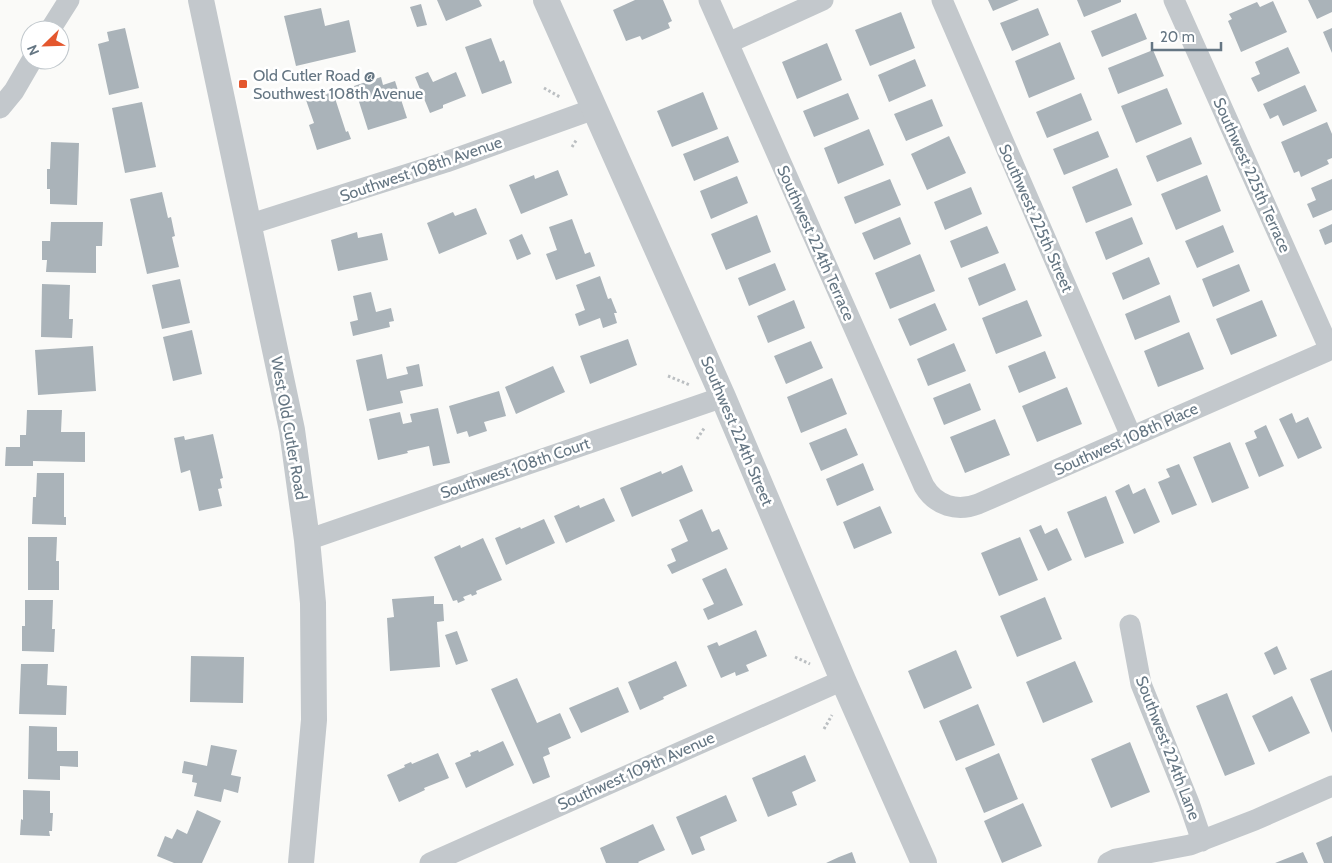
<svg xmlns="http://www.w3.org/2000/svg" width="1332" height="863" font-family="Cabin,sans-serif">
<rect width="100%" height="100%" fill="#fafaf8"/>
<!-- building -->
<path fill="#aab3b9" d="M437,0H479L482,6L446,21Z
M635,0H663L672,21L668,23L670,28L642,40L640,36L626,41L613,10Z
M988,0H1019L993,11Z
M1077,0H1121V2L1084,17Z
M1308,0H1332V12L1317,19Z
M1273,1L1287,32L1241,52L1228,21L1232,19L1229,14L1257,2L1260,7Z
M421,4L427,25L417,27L410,7Z
M321,8L325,26L349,20L356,52L296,66L284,16Z
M1038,8L1049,35L1012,51L1000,23Z
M901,12L915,48L870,66L855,30Z
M1136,13L1147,39L1102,57L1091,31Z
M125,28L139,88L109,95L98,44L109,41L107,32Z
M1332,28V53L1323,32Z
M491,38L500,62L504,60L512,83L482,94L465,47Z
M1060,42L1075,79L1029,98L1015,61Z
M827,43L842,80L797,99L782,62Z
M1288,47L1300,73L1258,92L1251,78L1260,74L1255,62Z
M1153,50L1164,76L1118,94L1108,68Z
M915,59L926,86L889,102L878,75Z
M428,72L433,82L456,72L466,96L443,105V108L430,113L415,77Z
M381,77L383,85L395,81L407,118L368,130L354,86Z
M1305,85L1317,111L1283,126L1278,115L1270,119L1263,104Z
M1167,88L1182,124L1136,143L1121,106Z
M333,92L346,132L348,131L351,139L317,150L309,125L314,123L306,100Z
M703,92L718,129L672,147L657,111Z
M848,93L859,119L814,137L803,111Z
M1081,93L1092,120L1047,138L1036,112Z
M932,99L943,126L906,141L894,114Z
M142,102L156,167L125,173L112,108Z
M1327,122L1332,134V158L1327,160L1329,164L1301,177L1299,171L1294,173L1281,142Z
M869,129L884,165L838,184L824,148Z
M1098,131L1109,157L1064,175L1053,149Z
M728,136L739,162L694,181L683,154Z
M949,136L966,173L927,190L911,154Z
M1191,137L1202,164L1157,182L1146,156Z
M51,142L79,143L77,205L50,204V189H47V169H50Z
M1117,168L1132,205L1086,223L1072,187Z
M558,170L568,195L521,214L509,185L534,175L535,179Z
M1207,175L1221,211L1176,230L1161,194Z
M737,176L748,203L711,219L700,191Z
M890,179L901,205L855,224L844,197Z
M1332,179V210L1313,218L1307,204L1316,200L1311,188Z
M971,187L982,214L945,230L934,202Z
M162,192L168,218L171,217L175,236L172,237L179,267L147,274L130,199Z
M476,208L487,234L439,254L427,223L453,212L455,216Z
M757,215L771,252L726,270L711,234Z
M900,217L911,244L874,260L862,233Z
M1132,217L1143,244L1106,260L1095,232Z
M572,219L585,254L590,252L595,266L556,280L546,254L557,250L549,227Z
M51,222H103L102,246H96V273L46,272L47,260H42V241H50Z
M1332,224V242L1325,245L1319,230Z
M1223,225L1234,252L1197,268L1185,241Z
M987,226L999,253L961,268L950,241Z
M357,232L358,238L382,233L388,260L338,271L331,240Z
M522,234L531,254L517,260L509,240Z
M920,254L935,291L890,309L875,273Z
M1149,257L1160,284L1123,300L1112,273Z
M775,263L786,290L749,306L738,278Z
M1005,263L1016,290L979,306L968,278Z
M1239,264L1250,291L1213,307L1202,279Z
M600,276L608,299L611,298L617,313H614L617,323L603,328L600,318L579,326L575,314L585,310L576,285Z
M180,279L190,323L162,329L152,285Z
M42,284L70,285L69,319H73L72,338L41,337Z
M371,292L376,312L391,308L394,321L389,322L390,327L353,336L350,322L358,320L353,296Z
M1170,295L1180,322L1135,340L1125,314Z
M794,300L805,328L768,343L757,316Z
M1027,300L1042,336L996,354L982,318Z
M1262,300L1277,336L1231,355L1216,319Z
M935,303L947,330L910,346L898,319Z
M192,330L202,374L173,381L163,337Z
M1189,332L1204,369L1158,387L1144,351Z
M628,339L637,365L590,384L580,356Z
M811,341L823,368L786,384L774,356Z
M954,343L966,371L928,386L917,359Z
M93,346L96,391L38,395L35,350Z
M1045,351L1056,378L1019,393L1008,366Z
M382,354L387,379L408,374L406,367L419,364L423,386L400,391L403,403L367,411L356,360Z
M553,366L565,392L516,414L505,387Z
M832,378L847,414L801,433L787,397Z
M970,383L981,410L944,425L933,398Z
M1067,387L1082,424L1037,442L1022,406Z
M499,391L506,416L484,422L487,431L469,437L467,431L457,434L449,406Z
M438,408L450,463L433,466L429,446L407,451L408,453L378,460L369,419L400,412L403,424L412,422L410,414Z
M27,410H62L61,432H85V462L33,461V466H5L6,447H20V435H26Z
M1292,413L1296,423L1308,417L1322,448L1298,459L1279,419Z
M995,419L1010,455L965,473L950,437Z
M1266,425L1284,466L1259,477L1245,443L1257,438L1254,431Z
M846,428L858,455L821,471L809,443Z
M213,434L223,478L220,479L222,488L218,489L222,506L199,511L190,470L181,473L174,438L184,436L185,440Z
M1230,442L1249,488L1212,503L1193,457Z
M863,463L874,490L837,506L826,479Z
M1179,464L1197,505L1172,515L1158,482L1170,477L1166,469Z
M682,465L693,491L632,517L620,488L661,471L662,474Z
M37,473H64V517H66V525L32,524L33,497H36Z
M1129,484L1133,494L1145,488L1160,522L1134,534L1115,491Z
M1106,496L1124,543L1085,558L1067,512Z
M604,498L615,521L566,543L554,516L579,505L580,508Z
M880,506L892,533L854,549L843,522Z
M702,509L712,532L719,529L728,549L672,574L667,565L676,561L671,549L688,541L679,520Z
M544,519L555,543L506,565L495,538L520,527L521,529Z
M1041,525L1045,534L1057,528L1072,560L1048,571L1029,530Z
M28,537H57L56,561H59V590H28Z
M1020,537L1038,580L999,596L981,553Z
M483,538L502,580L476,591L477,594L472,596L471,594L463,597L465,600L458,603L457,600L453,601L434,557L460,545L461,548Z
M726,568L743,605L708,620L703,609L714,604L702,579Z
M434,596V604H443L444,621L437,622L440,667L390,671L387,618L394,617L392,599Z
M1045,597L1062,639L1017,657L1000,616Z
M25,600H53L52,629H55L54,652L22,651V626H25Z
M756,630L767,656L746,665L749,671L736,676L735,672L721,678L707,646L717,642L719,646Z
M457,631L468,661L456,665L445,635Z
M1277,646L1287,669L1274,675L1264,653Z
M956,650L972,688L924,709L908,671Z
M191,656L244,657L243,703L190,702Z
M676,661L687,686L663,697L664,699L640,710L628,682Z
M1075,661L1093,702L1043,723L1026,682Z
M21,664H48L47,685L67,686L66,715L19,714Z
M1332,670V733L1310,679Z
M517,678L537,723L560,713L571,738L548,748L550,754L543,757L550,777L533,784L491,689Z
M618,687L629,712L581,733L569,708Z
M1227,693L1255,764L1225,776L1196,706Z
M1292,696L1310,733L1269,752L1252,716Z
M978,704L995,745L956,761L939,721Z
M29,726L57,727V751H78V767L60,766V780L28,779Z
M503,741L514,765L466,788L455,763L471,756L470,753L478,750L479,752Z
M1130,742L1150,792L1111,808L1091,759Z
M211,745L237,750L231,775L241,777L238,793L224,789L221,802L194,796L197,783L192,782L193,775L182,773L184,761L207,766Z
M438,753L449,778L424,788L425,790L399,802L387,775L405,767L404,765L411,762L412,764Z
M999,753L1018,799L984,813L965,768Z
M805,755L816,781L792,792L797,805L768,817L752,778Z
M23,790L50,791V813H53L52,831H49L50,836L20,835L21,819L23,820Z
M726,795L737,821L700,837L705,850L692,855L676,817Z
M1023,803L1042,846L1002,863L984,821Z
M197,810L221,821L202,863H174L157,856L165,836L172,839L177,829L187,834Z
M653,824L665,850L638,862L639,863H606L600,848Z
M1332,836V863H1324L1316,843Z
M852,852L856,863H826L839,857Z
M1303,852L1308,863H1275Z"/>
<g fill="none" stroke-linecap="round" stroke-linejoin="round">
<!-- path -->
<path stroke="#bbbfc2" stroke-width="3" stroke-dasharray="2.5 2.5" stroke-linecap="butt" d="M544,88L560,97
M572,147L577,139
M668,376L690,385
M697,439L705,427
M795,657L810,664
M824,729L832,715"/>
<!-- minor -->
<path stroke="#c3c8cc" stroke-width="21" d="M709,0L924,486C936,506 957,512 978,504L1332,349
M942,0L1131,436
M1174,0L1330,350
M50,30L69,0
M728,43L823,0
M0,108L14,91L32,60
M248,225L446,162L594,109
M307,540L723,397
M1130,625L1141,684L1189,803L1202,841
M430,863L843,680
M1108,863L1116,859L1190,845L1255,820L1332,786"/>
<!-- tertiary -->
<path stroke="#c3c8cc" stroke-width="26" d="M201,0L292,430L307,540L313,603L314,720L301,863
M546,0L723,397L843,680L924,863"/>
</g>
<!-- markers -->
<rect fill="#e4572e" stroke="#fff" stroke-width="2" x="238" y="79" width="10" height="10" rx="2.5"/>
<g text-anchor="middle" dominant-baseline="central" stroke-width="5" stroke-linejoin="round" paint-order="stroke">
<!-- poi labels -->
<g font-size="16" fill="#657683" stroke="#fff" text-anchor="start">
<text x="253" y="75">Old Cutler Road @<tspan x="253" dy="18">Southwest 108th Avenue</tspan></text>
</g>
<!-- street labels -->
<g font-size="16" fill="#657683" stroke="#fff">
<text transform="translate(421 169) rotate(-19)">Southwest 108th Avenue</text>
<text transform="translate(1252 175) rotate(66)">Southwest 225th Terrace</text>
<text transform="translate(1036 218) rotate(66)">Southwest 225th Street</text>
<text transform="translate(816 243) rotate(66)">Southwest 224th Terrace</text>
<text transform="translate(289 428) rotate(80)">West Old Cutler Road</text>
<text transform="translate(737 431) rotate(67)">Southwest 224th Street</text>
<text transform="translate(1126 439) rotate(-24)">Southwest 108th Place</text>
<text transform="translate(515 468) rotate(-19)">Southwest 108th Court</text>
<text transform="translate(1168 748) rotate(69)">Southwest 224th Lane</text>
<text transform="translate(636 771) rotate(-24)">Southwest 109th Avenue</text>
</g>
</g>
<!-- north arrow -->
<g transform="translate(45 45) rotate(247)"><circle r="24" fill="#ffffff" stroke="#c1c8cd"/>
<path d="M0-4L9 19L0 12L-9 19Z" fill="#e4572e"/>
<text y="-8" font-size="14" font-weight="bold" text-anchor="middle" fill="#657683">N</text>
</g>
<!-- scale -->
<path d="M1152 42v8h69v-8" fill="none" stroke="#657683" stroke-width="2.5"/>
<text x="1160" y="42" font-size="15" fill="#657683" stroke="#ffffff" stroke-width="4" paint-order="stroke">20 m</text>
</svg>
